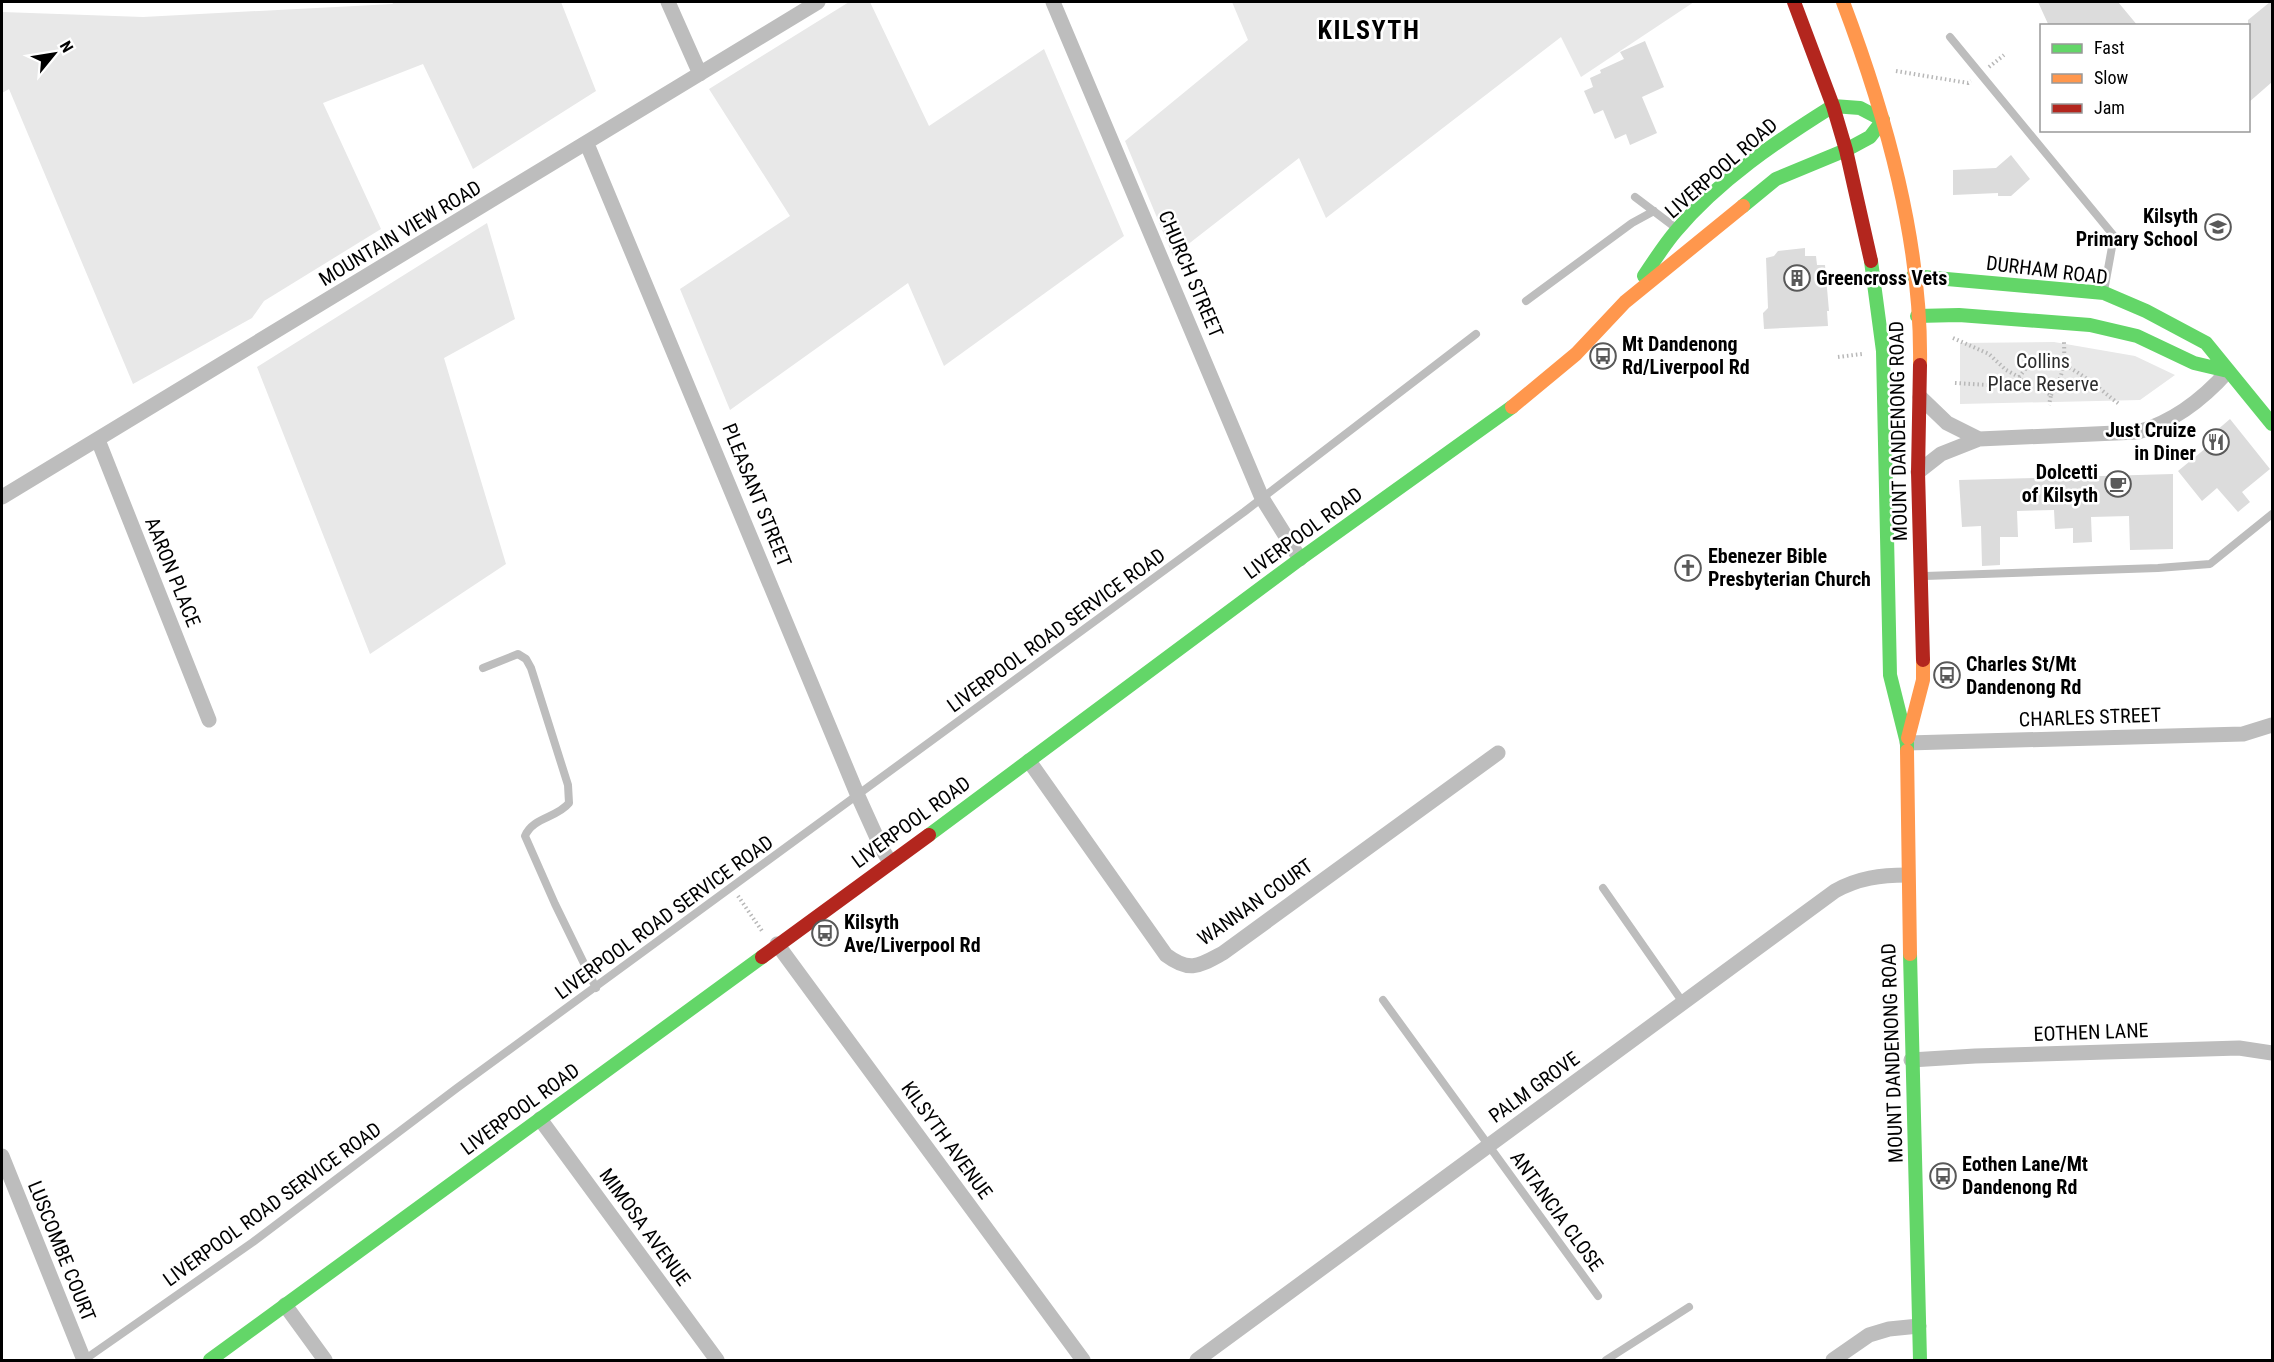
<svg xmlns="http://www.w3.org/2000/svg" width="2274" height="1362" font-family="'Roboto Condensed',sans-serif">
<rect width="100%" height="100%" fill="#fff"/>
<!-- green -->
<path fill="#e8e8e8" d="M392,2H561L596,91L473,169L423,64L323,103L381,229L264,301L252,318L133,384L9,89L2,93V12L143,17L393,4Z
M849,2H870L929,126L1044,49L1124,236L944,366L908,283L730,410L680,289L790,216L709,89Z
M1232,2H1694L1581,77L1561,37L1326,218L1299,158L1173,256L1125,141L1248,40Z
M487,223L515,319L444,358L506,564L370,654L257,367Z
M2054,342L2135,356L2175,375L2140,400L1960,404V343Z"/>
<!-- building -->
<path fill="#dcdcdc" d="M2038,2H2118L2138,26H2049Z
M2270,2H2272V82L2248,103V20Z
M1645,41L1664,87L1642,97L1657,133L1630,145L1626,134L1615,139L1603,110L1594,114L1584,91L1593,87L1590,78L1601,73L1600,70L1624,59L1620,52Z
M2011,155L2030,179L2011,196H1998V193L1953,195V170L1996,168Z
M1805,248V256H1816L1817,265H1825L1829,311H1827L1828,326L1764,329L1763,313L1768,308L1766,258L1774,256L1778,251Z
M2230,419L2270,469L2242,492L2250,502L2238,512L2217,488L2202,501L2178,471L2206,448L2202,443Z
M2173,474V549L2130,550L2129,516L2091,517L2092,542L2073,543V528L2055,529L2054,510L2017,511L2018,537H2000V565L1982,566L1981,526L1962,527L1959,480Z"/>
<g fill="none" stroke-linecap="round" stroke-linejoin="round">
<!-- path -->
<path stroke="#b8b8b8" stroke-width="4" stroke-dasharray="1.5 3" stroke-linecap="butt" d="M1989,67L2004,55
M1896,71L1968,83L1971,81
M1953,338L1989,354L2006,370L2019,377L2028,387
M1838,357L1862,354
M2019,377C2024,371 2029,363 2037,361C2063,354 2099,389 2119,404
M1955,383L2038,388L2051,395L2049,405
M2051,395C2063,377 2065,364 2064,342
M738,896L762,931"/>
<!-- lane -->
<path stroke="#bdbdbd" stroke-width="8" d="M1950,37L2114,236L2104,291
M1635,197L1676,228
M1526,301L1632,223L1654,211
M1925,576L2158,568L2210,564L2272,514
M483,668L518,654L526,659L531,668L568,785L569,803C557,818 533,817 525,836L555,904L596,988
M1603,888L1684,1004
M1383,1000L1598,1296
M84,1360L253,1242L457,1088L1244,512L1476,334
M1606,1360L1689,1307"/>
<!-- street -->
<path stroke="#bdbdbd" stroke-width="15" d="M668,2L700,74
M1053,2L1262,498L1300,559
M587,144L858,796L882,849L890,862
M1920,397L1947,423L1979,439
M98,440L209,720
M1918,472L1941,454L1979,439L2138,432C2173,422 2204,398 2228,371
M2,497L818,2
M1907,743L2243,734L2272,725
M1029,761L1166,955C1190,973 1199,966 1223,953L1498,753
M777,944L1083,1360
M1911,1060L1975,1056L2239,1048L2272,1053
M540,1119L717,1360
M2,1156L84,1360
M285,1305L325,1360
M1197,1360L1835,891C1858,878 1881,875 1907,875
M1833,1360L1869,1335L1889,1329L1919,1326"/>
<!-- fast -->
<path stroke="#63d668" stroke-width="14" d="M1833,106L1860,108L1883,120
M1846,150L1870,137L1883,120
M1743,206L1776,179L1846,150
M1871,261L1883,351L1890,675L1907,743V751
M1644,276C1654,261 1664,245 1676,231C1719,180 1777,141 1833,106
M1913,276L2104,293L2146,311L2206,343L2272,424
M1917,316L1959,315L2090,325L2137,336L2194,363L2228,371
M929,835L1300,559L1512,407
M1910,954L1920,1360
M210,1360L762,957"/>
<!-- slow -->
<path stroke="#ff974d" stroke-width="14" d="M1843,2C1886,116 1922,242 1920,365
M1512,407L1576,354L1625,302L1743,206
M1908,738L1923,680V660
M1907,751L1910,954"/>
<!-- jam -->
<path stroke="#b3261e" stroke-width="14" d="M1794,2L1833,106L1846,150L1871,261
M1920,365L1918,472L1923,660
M762,957L929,835"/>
</g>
<!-- icons -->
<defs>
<g id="school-ring" transform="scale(1.35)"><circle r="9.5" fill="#fff" stroke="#595959" stroke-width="1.5"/><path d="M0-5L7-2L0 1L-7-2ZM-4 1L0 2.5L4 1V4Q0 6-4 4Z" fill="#595959"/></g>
<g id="building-ring" transform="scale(1.35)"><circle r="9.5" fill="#fff" stroke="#595959" stroke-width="1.5"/><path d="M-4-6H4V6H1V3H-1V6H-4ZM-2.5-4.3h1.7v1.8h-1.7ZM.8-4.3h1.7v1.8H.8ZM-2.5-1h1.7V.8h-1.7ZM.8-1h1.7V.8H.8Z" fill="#595959"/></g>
<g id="bus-ring" transform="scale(1.35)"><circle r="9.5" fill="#fff" stroke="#595959" stroke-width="1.5"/><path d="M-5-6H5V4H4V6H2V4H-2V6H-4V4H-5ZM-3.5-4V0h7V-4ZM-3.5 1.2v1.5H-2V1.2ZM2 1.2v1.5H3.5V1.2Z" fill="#595959"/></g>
<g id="restaurant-ring" transform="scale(1.35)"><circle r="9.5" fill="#fff" stroke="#595959" stroke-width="1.5"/><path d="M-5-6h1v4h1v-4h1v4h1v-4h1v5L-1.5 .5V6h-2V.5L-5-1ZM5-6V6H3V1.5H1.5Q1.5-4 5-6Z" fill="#595959"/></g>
<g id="cafe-ring" transform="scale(1.35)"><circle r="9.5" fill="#fff" stroke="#595959" stroke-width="1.5"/><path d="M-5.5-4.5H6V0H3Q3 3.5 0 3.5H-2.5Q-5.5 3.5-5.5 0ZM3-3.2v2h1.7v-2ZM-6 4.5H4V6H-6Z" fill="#595959"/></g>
<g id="church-ring" transform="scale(1.35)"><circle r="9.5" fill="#fff" stroke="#595959" stroke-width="1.5"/><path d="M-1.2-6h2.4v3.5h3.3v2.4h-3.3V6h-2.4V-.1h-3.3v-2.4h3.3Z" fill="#595959"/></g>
</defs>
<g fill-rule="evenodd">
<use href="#school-ring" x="2218" y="227"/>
<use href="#building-ring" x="1797" y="278"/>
<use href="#bus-ring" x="1603" y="356"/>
<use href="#restaurant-ring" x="2216" y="442"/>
<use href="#cafe-ring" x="2118" y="484"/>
<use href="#church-ring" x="1688" y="568"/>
<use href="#bus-ring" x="1947" y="675"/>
<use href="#bus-ring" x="825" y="933"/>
<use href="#bus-ring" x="1943" y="1176"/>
</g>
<g text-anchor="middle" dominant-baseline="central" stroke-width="5" stroke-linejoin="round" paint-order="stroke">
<!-- street labels -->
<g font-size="20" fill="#000" stroke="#fff">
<text transform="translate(1721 168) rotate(-41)">LIVERPOOL ROAD</text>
<text transform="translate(400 233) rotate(-31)">MOUNTAIN VIEW ROAD</text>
<text transform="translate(2047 270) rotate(7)">DURHAM ROAD</text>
<text transform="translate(1191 274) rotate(67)">CHURCH STREET</text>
<text transform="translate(1898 431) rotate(-91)">MOUNT DANDENONG ROAD</text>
<text transform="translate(757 495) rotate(68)">PLEASANT STREET</text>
<text transform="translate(1303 533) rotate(-36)">LIVERPOOL ROAD</text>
<text transform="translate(173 572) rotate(68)">AARON PLACE</text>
<text transform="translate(1056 630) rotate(-36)">LIVERPOOL ROAD SERVICE ROAD</text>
<text transform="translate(2090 717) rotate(-2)">CHARLES STREET</text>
<text transform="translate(911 822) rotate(-36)">LIVERPOOL ROAD</text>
<text transform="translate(1255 902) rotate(-35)">WANNAN COURT</text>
<text transform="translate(664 917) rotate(-36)">LIVERPOOL ROAD SERVICE ROAD</text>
<text transform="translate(2091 1032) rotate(-2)">EOTHEN LANE</text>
<text transform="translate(1892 1053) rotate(-92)">MOUNT DANDENONG ROAD</text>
<text transform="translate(1534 1087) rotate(-36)">PALM GROVE</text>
<text transform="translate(520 1109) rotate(-36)">LIVERPOOL ROAD</text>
<text transform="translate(947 1140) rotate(54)">KILSYTH AVENUE</text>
<text transform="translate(272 1204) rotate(-36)">LIVERPOOL ROAD SERVICE ROAD</text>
<text transform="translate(1557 1211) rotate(54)">ANTANCIA CLOSE</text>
<text transform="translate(645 1227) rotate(54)">MIMOSA AVENUE</text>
<text transform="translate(62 1251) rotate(68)">LUSCOMBE COURT</text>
</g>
<!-- poi labels -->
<g font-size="20" font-weight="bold" fill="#000" stroke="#fff" text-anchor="start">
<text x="2198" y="216" text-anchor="end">Kilsyth<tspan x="2198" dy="23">Primary School</tspan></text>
<text x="1816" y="278">Greencross Vets</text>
<text x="1622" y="344">Mt Dandenong<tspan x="1622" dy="23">Rd/Liverpool Rd</tspan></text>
<text x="2196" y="430" text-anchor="end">Just Cruize<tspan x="2196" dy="23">in Diner</tspan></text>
<text x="2098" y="472" text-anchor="end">Dolcetti<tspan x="2098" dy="23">of Kilsyth</tspan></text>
<text x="1708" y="556">Ebenezer Bible<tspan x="1708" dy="23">Presbyterian Church</tspan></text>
<text x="1966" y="664">Charles St/Mt<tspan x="1966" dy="23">Dandenong Rd</tspan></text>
<text x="844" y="922">Kilsyth<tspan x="844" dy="23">Ave/Liverpool Rd</tspan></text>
<text x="1962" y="1164">Eothen Lane/Mt<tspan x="1962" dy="23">Dandenong Rd</tspan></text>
</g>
<!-- park labels -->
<g font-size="20" fill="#2d2d2d" stroke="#fff">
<text x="2043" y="361">Collins<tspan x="2043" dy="23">Place Reserve</tspan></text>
</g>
<!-- district labels -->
<g font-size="26" font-weight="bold" letter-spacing="1.5" fill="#000" stroke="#fff">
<text x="1369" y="30">KILSYTH</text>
</g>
</g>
<!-- border -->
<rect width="2274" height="1362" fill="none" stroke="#000000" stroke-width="6"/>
<!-- legend -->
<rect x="2040" y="24" width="210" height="108" fill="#ffffff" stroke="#999999" stroke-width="1.5"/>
<rect x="2052" y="44" width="30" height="9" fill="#63d668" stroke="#999999" stroke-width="1.5"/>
<text x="2094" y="54" font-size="18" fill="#000000">Fast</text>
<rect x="2052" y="74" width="30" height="9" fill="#ff974d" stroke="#999999" stroke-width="1.5"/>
<text x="2094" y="84" font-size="18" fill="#000000">Slow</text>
<rect x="2052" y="104" width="30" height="9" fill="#b3261e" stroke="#999999" stroke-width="1.5"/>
<text x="2094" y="114" font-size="18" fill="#000000">Jam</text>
<!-- north arrow -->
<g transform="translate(54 54) rotate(60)" stroke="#ffffff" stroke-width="4.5" paint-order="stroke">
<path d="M0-4.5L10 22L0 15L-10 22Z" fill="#000000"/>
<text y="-9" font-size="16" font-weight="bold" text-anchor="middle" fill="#000000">N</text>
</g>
</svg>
